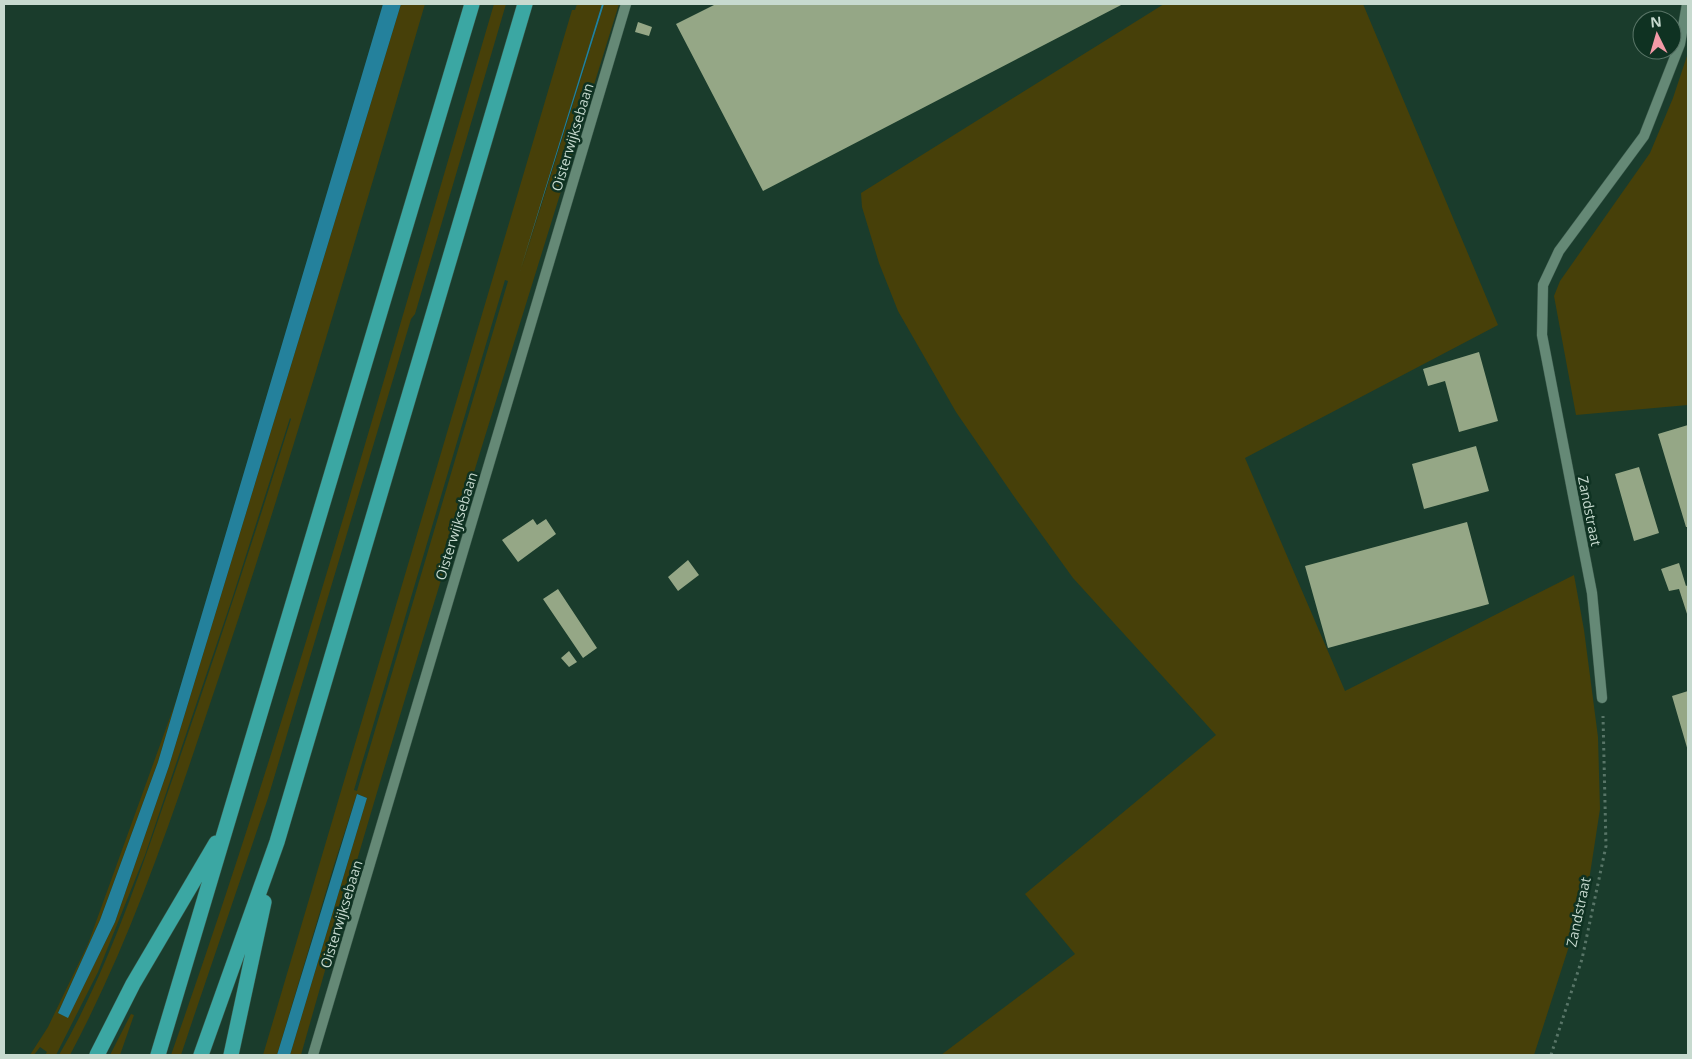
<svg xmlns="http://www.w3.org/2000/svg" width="1692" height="1059" font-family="'Open Sans',sans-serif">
<rect width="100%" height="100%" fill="#1a3c2c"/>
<!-- green -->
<path fill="#474009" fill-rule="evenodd" d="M401,4H425C359,227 295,450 221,671C177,802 135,933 70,1055H59C108,970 139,875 171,783C213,662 253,541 291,419L290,418L232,599L145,855L98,972L56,1055H45L47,1052L40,1047L34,1055H30L48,1027L88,944L177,698L158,762L100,920L58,1013L68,1017L115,922L169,766Z
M494,4H506L415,314L411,319L268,798L191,1025L181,1055H171C293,709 390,355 494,4Z
M577,4H602L521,271L604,4H619C511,354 400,703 301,1055H290L367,798L357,794L334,865L277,1055H263L572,10H575ZM505,280L508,281L357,791L354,790Z
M1164,4H1363L1498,325L1245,458L1345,691L1574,575L1584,630L1598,737L1600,809L1588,887L1534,1055H941L1075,954L1025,894L1216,735L1073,578L1013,495L956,412L898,311L879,263L862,207L861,193Z
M1688,53V405L1576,415L1554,296L1560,281L1650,153L1673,98Z
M131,1014L134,1015L120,1055H110Z"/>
<!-- water -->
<path fill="#24819c" d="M383,4H401L169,766L115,922L68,1018L58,1013L100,920L158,762Z
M602,4H604L520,271Z
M357,794L367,798L290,1055H277Z"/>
<!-- building -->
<path fill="#95a786" d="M716,4H1123L763,191L676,24Z
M638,22L652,27L649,36L635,32Z
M1479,352L1498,421L1459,432L1445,381L1428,386L1423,369Z
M1688,425V527H1686L1658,434Z
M1476,446L1489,491L1424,509L1412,464Z
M1639,467L1659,533L1634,541L1615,474Z
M533,519L537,525L546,519L556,534L518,562L502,540Z
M1467,522L1489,604L1328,648L1305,566Z
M688,560L699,575L678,591L668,577Z
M1679,563L1686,586L1688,585V617L1679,589L1669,591L1661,569Z
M558,589L597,648L583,658L543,599Z
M569,651L577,662L569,667L561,658Z
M1688,691V751L1672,696Z"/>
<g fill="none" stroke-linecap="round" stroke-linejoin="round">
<!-- street casing -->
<g stroke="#3c5a4c" stroke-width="11">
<path id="street" d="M1602,698L1592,593L1542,335L1543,285L1559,251L1644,136L1680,44L1687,4
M313,1055L626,4"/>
</g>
<!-- highway casing -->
<g stroke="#3c5a4c" stroke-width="16">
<path id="highway" d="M97,1055L133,984L216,843
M158,1055L472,4
M201,1055L277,842L525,4
M231,1055L264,902"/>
</g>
<!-- path -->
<path stroke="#587567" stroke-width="3" stroke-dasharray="2.5 4" stroke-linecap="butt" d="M1551,1055L1582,959L1606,846L1603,716"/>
<!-- street -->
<use href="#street" stroke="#658976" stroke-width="10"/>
<!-- highway -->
<use href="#highway" stroke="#3ba7a3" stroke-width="15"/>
</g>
<g text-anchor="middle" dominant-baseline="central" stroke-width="5" stroke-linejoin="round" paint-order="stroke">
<!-- street labels -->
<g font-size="14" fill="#c7dacf" stroke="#0f3222">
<text transform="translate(572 137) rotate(-73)">Oisterwijksebaan</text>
<text transform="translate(1590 511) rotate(79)">Zandstraat</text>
<text transform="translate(456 526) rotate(-73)">Oisterwijksebaan</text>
<text transform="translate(1578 912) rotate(-78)">Zandstraat</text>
<text transform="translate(341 914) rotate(-73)">Oisterwijksebaan</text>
</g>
</g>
<!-- border -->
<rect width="1692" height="1059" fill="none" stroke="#c7dacf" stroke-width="10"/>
<!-- north arrow -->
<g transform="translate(1657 35) rotate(355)"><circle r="24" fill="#0f3222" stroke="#597567"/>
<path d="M0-4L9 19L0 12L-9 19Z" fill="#f39aa7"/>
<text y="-8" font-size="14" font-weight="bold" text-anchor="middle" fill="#c7dacf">N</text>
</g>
</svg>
